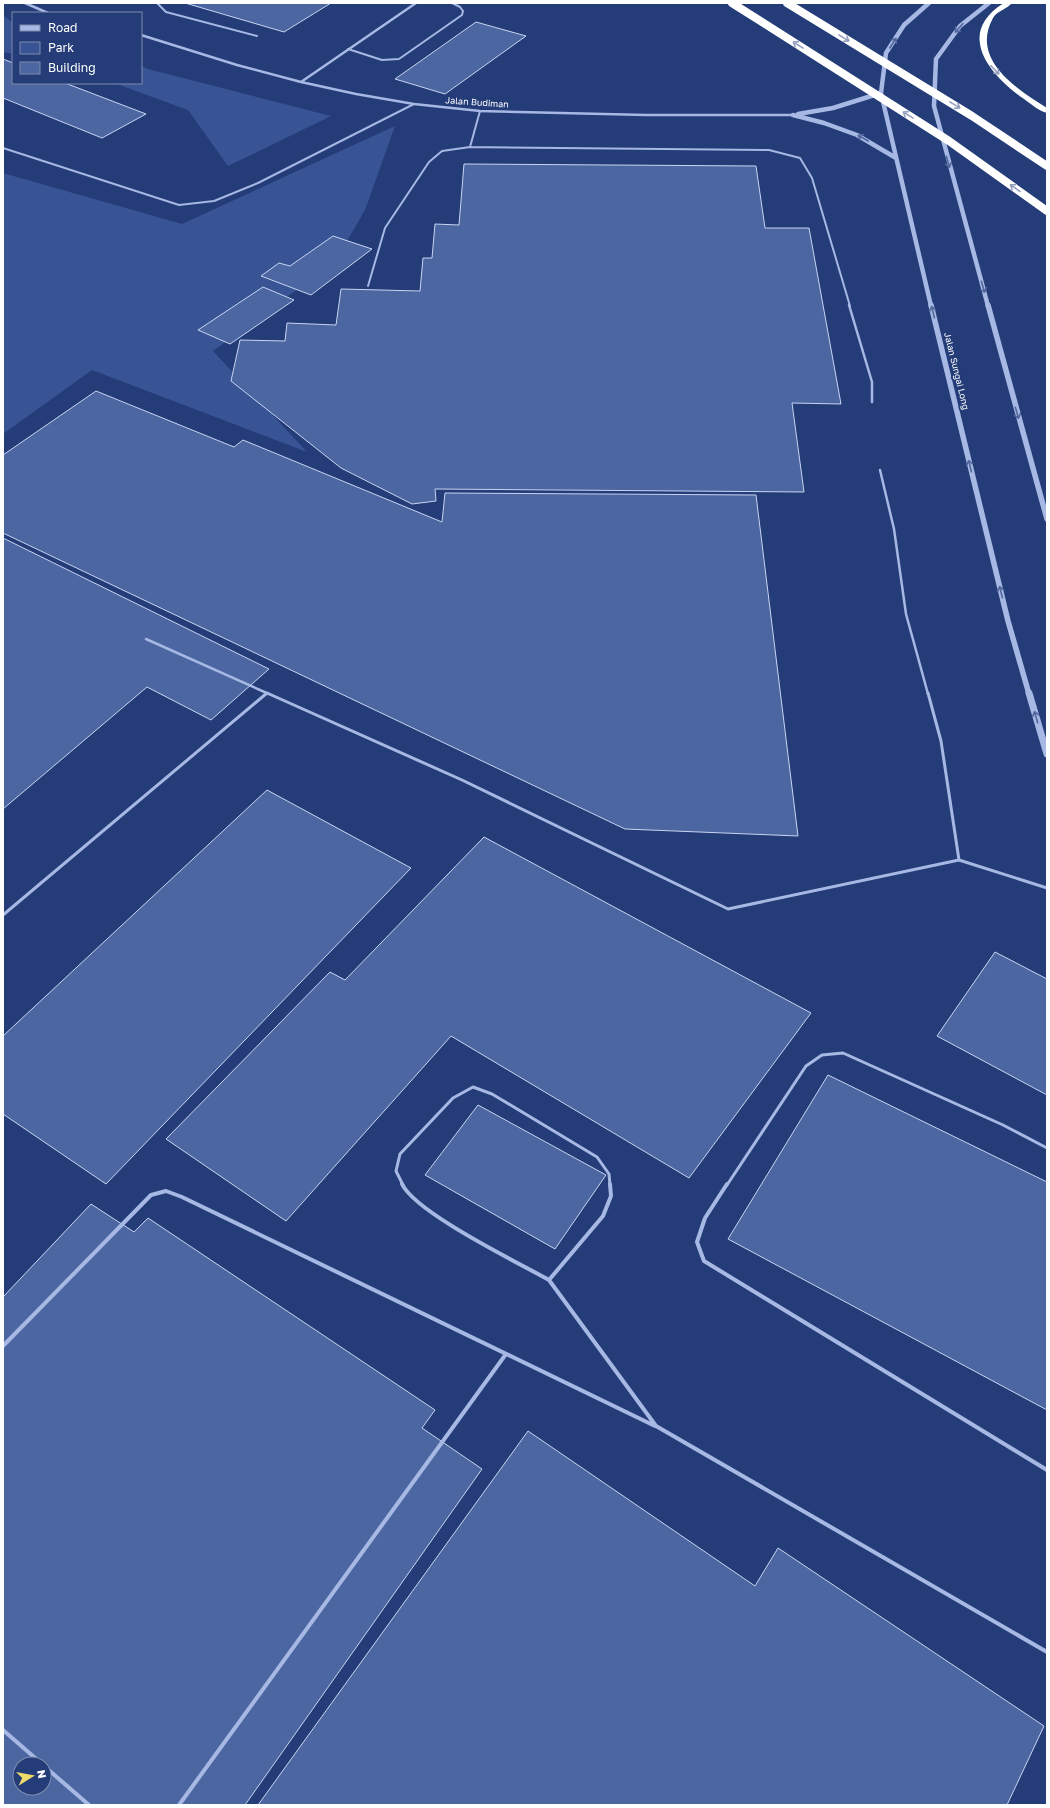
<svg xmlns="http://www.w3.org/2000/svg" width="1050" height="1808" font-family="'Golos Text',sans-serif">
<rect width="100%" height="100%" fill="#243c78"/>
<!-- green -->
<path fill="#385495" d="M3,15L13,23V54L3,52Z
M141,66L148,69L331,116L228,166L188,110L114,83H141Z
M395,126L365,210L335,262L213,351L307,452L92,370L3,434V173L182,224Z"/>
<!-- building -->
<path fill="#4c66a2" stroke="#c8d5f3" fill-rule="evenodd" d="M185,3H331L284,32Z
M476,22L526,36L445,94L395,79Z
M3,59L13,63V83H65L146,114L102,138L3,98Z
M464,164L756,166L765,228H809L841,404L792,403L804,492L435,489L436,501L412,504L341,468L231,381L240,340L285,341L287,323L336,325L341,289L420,291L423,258H432L435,224L459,225Z
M333,236L372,249L311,295L261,276L279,263L290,266Z
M263,287L294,300L230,344L198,330Z
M96,391L234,447L243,440L442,522L445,493L756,495L798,836L625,829L3,533V455Z
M3,538L269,669L211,720L147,687L3,809Z
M267,790L411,868L106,1184L3,1114V1036Z
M484,837L811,1013L689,1178L451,1036L286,1221L166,1139L330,972L345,980Z
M995,952L1047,979V1095L937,1036Z
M828,1075L1047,1182V1410L728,1239Z
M478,1105L606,1175L555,1249L425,1175Z
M91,1204L134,1232L148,1218L435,1410L422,1428L482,1469L245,1805H3V1297ZM20,1764H44V1788H20Z
M528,1431L755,1586L778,1548L1044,1726L1007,1805H258Z"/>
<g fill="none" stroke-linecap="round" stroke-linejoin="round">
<!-- service-far3 -->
<path stroke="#a6b8e3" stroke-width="2" d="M157,3L166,12L257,36
M348,49L382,60L399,59L462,15L463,11L460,7L452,3
M470,147L480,111
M3,148L179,205L214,201L258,183L414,104
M368,286L385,228L429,162L442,151L470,147L769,150L800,158L812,178L850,306"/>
<!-- service-far2 -->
<path stroke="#a6b8e3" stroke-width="2.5" d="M849,305L872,382V402
M880,470L894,529L906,614L928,694
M146,639L269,694
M266,694L267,693"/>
<!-- service-far1 -->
<path stroke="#a6b8e3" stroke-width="3" d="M267,693L462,780L728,909L959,860
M928,693L941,741L959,860L1047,888
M3,915L267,693
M403,1185L396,1171L400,1154L453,1098L473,1087L492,1094L597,1157L609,1174L610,1185
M727,1185L806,1066L822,1055L843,1053L1003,1125L1047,1148"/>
<!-- service -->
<path stroke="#a6b8e3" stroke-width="4" d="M402,1184C416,1213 517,1262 549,1280
M727,1184L705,1218L697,1242L704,1261L1047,1470
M549,1280L656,1426L1047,1652
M549,1280L603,1216L611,1196L610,1184
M3,1346L151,1195L166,1191L182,1197L655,1426
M3,1730L42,1764
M44,1766L89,1805
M179,1805L506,1354"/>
<!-- minor -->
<path stroke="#a6b8e3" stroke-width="2.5" d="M25,3L48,13
M416,3L301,82L356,94L414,104L480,111L646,115H793
M141,35L237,65L301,82"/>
<!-- tertiary-far2 -->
<path stroke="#a6b8e3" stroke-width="4.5" d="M929,3L904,25L886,53L881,93L931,306
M798,114L833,108L881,93
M793,115L824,123L857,135L896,158
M988,306L934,106L936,59L960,26L989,3"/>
<!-- tertiary-far1 -->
<path stroke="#a6b8e3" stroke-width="5.5" d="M931,305L1008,621L1029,694
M988,305L1047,519"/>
<!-- tertiary -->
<path stroke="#a6b8e3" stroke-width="7" d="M1029,693L1047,754"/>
<!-- motorway -->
<path fill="#fff" fill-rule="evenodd" d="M1004,3H1012C1007,9 997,11 993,18C970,60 1017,89 1047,108V113C1039,111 1031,104 1024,99C989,75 955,33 1004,3Z"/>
<!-- motorway-bridge -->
<path stroke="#fff" stroke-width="8" d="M732,3L949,141L1047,211
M787,3L972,116L1047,166"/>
</g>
<!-- one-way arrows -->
<defs><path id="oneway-shaft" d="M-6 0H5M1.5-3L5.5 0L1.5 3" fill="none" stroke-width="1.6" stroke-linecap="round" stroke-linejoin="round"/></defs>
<g stroke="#52679d">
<use href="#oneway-shaft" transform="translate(959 28) rotate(132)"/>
<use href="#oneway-shaft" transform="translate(893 43) rotate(-57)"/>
<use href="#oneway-shaft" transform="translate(863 138) rotate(-150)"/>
<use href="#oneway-shaft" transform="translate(948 162) rotate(75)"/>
<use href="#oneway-shaft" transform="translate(983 287) rotate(74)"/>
<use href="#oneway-shaft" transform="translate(933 312) rotate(-104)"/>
<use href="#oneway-shaft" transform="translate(1017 413) rotate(74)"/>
<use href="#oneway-shaft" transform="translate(970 466) rotate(-104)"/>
<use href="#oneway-shaft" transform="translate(1001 592) rotate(-104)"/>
<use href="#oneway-shaft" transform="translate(1036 717) rotate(-106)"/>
</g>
<g stroke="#929ebc">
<use href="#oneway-shaft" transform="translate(844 38) rotate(31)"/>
<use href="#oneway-shaft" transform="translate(798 45) rotate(-148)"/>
<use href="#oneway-shaft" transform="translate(995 70) rotate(46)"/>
<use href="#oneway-shaft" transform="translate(955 105) rotate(31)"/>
<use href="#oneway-shaft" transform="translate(908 115) rotate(-148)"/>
<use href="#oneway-shaft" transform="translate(1015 188) rotate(-145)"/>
</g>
<g text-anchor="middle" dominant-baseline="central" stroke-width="4" stroke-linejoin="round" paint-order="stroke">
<!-- far-street labels -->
<g font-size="9" fill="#fff" stroke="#243c78">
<text transform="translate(477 102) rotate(4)">Jalan Budiman</text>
<text transform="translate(957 371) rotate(76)">Jalan Sungai Long</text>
</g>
</g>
<!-- border -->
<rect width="1050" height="1808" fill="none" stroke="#ffffff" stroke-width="8"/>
<!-- legend -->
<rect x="12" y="12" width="130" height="72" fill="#243c78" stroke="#7c8aae"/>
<rect x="20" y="25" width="20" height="6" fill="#a6b8e3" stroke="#7c8aae"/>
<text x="48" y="32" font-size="12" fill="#ffffff">Road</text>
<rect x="20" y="42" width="20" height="12" fill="#385495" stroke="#7c8aae"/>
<text x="48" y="52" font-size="12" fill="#ffffff">Park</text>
<rect x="20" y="62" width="20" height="12" fill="#4c66a2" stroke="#7c8aae"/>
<text x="48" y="72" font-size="12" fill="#ffffff">Building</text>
<!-- north arrow -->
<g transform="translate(32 1776) rotate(79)"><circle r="19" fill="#243c78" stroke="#7c8aae"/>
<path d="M0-3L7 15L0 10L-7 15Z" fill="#eddb6a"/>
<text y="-6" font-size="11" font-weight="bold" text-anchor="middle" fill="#ffffff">N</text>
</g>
</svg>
